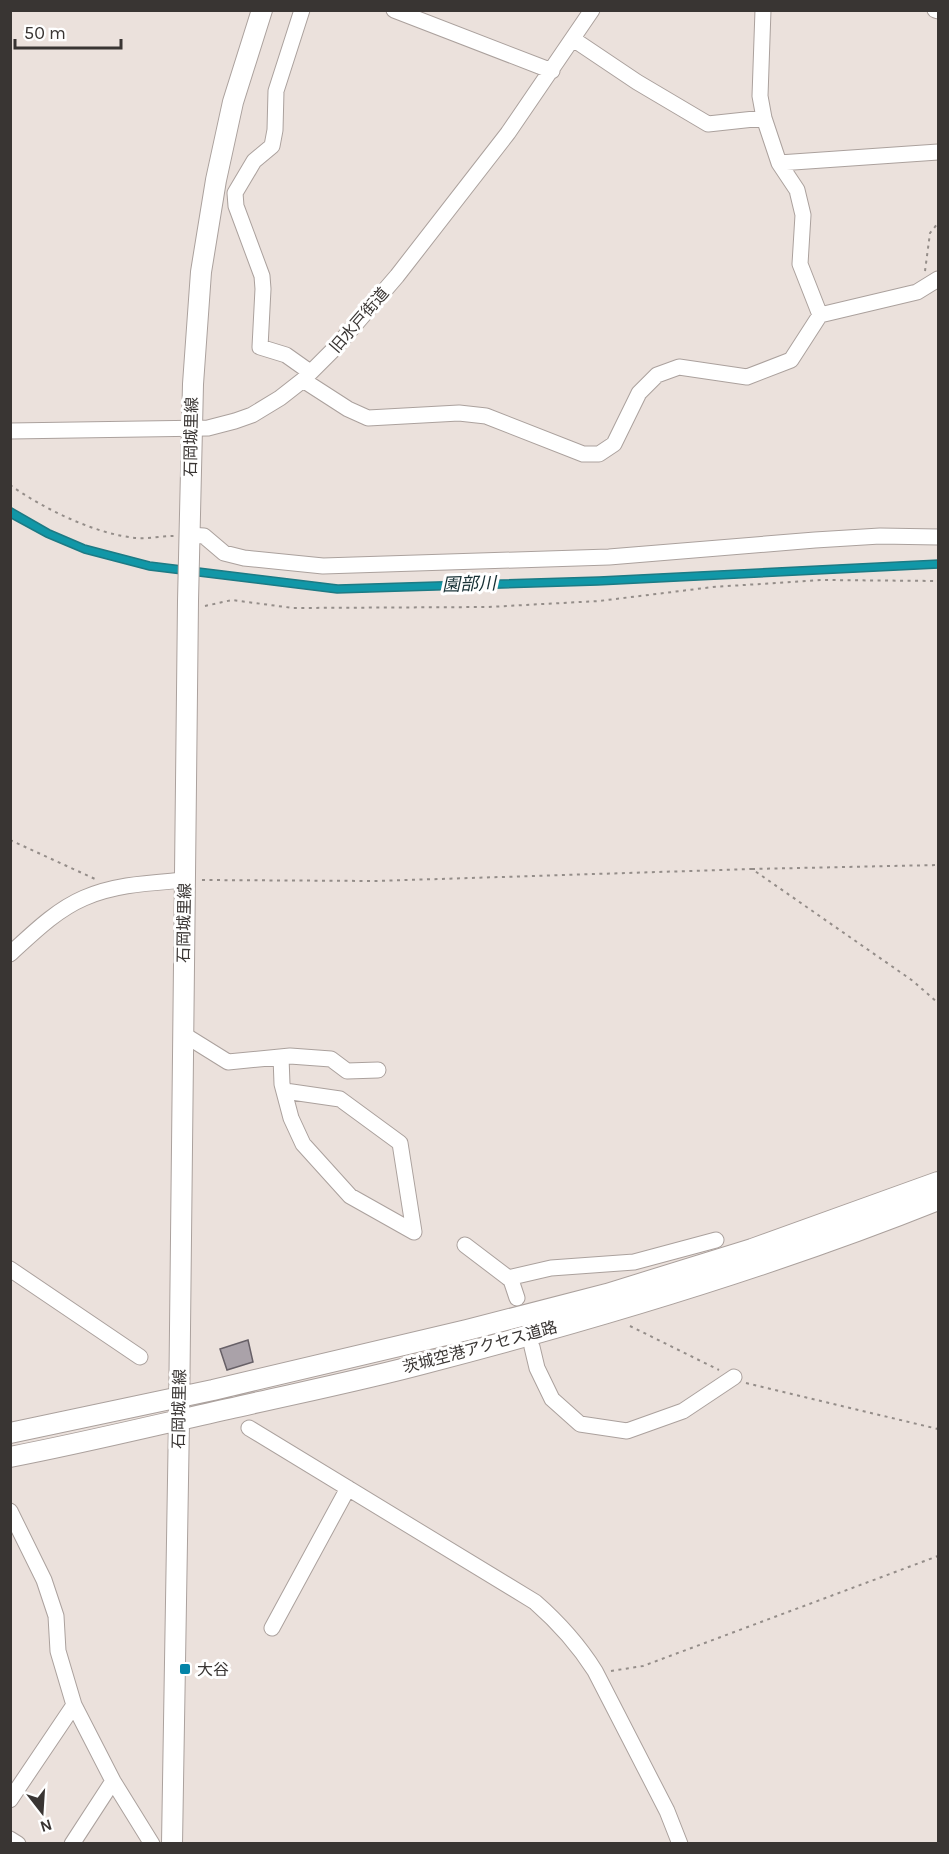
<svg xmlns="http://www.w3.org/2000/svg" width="949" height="1854" font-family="Karla,'Noto Sans JP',sans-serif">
<rect width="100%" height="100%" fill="#ebe1dc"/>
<!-- water -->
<path fill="#1197a7" stroke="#1d7a84" stroke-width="1.5" d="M10,507L50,530L85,545L150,562L338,585L599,577L938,560V568L598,585L337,593L149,570L84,553L46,537L11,518Z"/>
<!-- building -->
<path fill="#aaa2a9" stroke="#676067" stroke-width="1.5" d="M248,1340L253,1362L227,1370L220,1349Z"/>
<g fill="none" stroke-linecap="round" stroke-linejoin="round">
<!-- minor casing -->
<g stroke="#aba19d" stroke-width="17">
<path id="minor" d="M302,10L276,91L275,130L272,146L254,161L235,193L236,206L262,276L263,289L260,347L286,355L310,372
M394,10L552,71
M763,10L760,96L764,118
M935,10L938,11
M573,39L637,82L708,124L764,118L779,163L797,190L803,215L800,264L820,315
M779,163L938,152
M303,380L348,409L368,418L459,413L486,416L583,454H599L614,444L639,393L657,375L679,367L747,377L791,360L820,315L917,292L938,279
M10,431L208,428L235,421L252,415L280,398L303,380L335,348L397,276L508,133L592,10
M189,535L204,536L224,553L244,558L323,566L609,557L815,540L880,536L938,537
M10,954C33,933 56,910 84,898C116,884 151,883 185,880
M183,1034L228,1062L290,1056L331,1059L347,1071L378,1070
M281,1057L282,1084L291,1118L303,1144L350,1196L414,1232L400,1143L340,1099L285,1091
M465,1245L511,1280L517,1298
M10,1269L140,1357
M508,1278L551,1268L634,1262L716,1240
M532,1347L537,1368L552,1399L580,1424L627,1431L683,1411L734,1377
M249,1428L535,1602C559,1623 578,1644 595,1671L667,1811L680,1844
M10,1511L44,1580L56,1616L58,1651L74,1705L113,1781L152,1844
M272,1628L348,1488
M10,1800L74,1705
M10,1839L18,1844
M72,1844L113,1781"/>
</g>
<!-- major casing -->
<g stroke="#aba19d" stroke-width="22">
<path id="major" d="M10,1433L213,1390L467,1330L607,1294L752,1249L938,1182
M10,1457C83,1443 156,1425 228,1409C293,1394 358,1381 422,1364C596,1319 771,1267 938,1200
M172,1844L179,1420L188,601L193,384L201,272L216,180L233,102L262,10"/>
</g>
<!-- path -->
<path stroke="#948d89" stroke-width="2" stroke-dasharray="3 4.5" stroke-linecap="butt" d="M925,271L930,233L938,223
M10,485C44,509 95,534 136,538C149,539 162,536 174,536
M205,606L232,600L293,608L488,607L599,601L713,587L822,580L938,581
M10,840L95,879
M752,869L938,865
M202,880L376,881L752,869L913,981L938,1003
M630,1326L719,1370
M746,1383L938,1429
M611,1671L643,1666L938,1556"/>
<!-- minor -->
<use href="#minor" stroke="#fff" stroke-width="15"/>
<!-- major -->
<use href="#major" stroke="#fff" stroke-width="20"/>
</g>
<!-- markers -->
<rect fill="#0484a8" stroke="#fff" stroke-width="2" x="179" y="1663" width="12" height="12" rx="3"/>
<g text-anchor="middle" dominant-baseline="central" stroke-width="6" stroke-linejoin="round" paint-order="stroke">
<!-- street labels -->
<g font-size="16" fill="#393533" stroke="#fff">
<text transform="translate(359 320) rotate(-49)">旧水戸街道</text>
<text transform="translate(191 437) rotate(-89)">石岡城里線</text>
<text transform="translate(184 923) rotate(-89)">石岡城里線</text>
<text transform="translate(480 1347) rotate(-15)">茨城空港アクセス道路</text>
<text transform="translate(179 1409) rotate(-89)">石岡城里線</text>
</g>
<!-- poi labels -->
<g font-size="16" fill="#393533" stroke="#fff" text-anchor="start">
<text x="197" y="1669">大谷</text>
</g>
<!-- water labels -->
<g font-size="18" font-style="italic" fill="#173034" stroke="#fff">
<text transform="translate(469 584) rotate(-2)">園部川</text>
</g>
</g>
<!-- border -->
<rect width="949" height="1854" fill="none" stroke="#393533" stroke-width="24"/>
<!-- north arrow -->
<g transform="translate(42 1812) rotate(163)" stroke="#ffffff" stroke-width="4.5" paint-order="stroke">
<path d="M0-4.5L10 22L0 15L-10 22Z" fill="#393533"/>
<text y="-9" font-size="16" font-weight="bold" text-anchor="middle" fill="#393533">N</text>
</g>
<!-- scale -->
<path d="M15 39v9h106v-9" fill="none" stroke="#393533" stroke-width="3"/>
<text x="24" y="39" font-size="18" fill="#393533" stroke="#ffffff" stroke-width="4.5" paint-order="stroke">50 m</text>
</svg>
